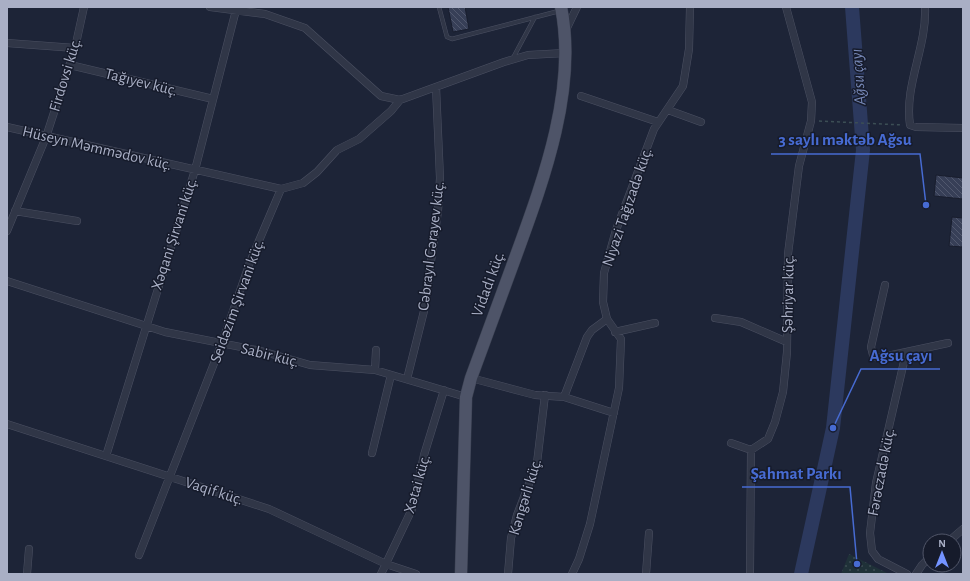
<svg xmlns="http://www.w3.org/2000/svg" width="970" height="581" font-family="'Alegreya Sans',sans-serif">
<defs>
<pattern id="park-dots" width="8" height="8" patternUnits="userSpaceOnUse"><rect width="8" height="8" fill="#1f3138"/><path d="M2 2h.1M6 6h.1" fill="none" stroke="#3d4c53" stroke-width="1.8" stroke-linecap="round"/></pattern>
<pattern id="building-back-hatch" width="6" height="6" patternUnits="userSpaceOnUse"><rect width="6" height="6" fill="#373f57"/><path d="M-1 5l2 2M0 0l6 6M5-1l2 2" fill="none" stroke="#51586e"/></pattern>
</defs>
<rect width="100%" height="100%" fill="#1d2437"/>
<!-- park -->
<path fill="url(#park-dots)" d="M849,554L889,574H841Z"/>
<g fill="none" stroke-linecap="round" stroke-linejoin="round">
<!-- river -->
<path stroke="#2c395e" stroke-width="14" d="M801,574L833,428L863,150L852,7"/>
</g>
<!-- building -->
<path fill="url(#building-back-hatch)" stroke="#181d2d" d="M448,7H465L469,29L453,32Z
M936,175L963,178V199L934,196Z
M952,217L963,218V247L949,246Z"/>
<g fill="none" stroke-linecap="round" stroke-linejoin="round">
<!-- service casing -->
<g stroke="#4b5062" stroke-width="4.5">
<path id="service" d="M439,7L447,37L452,39L559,11
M513,58L535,17"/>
</g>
<!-- minor casing -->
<g stroke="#4b5062" stroke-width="8">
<path id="minor" d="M210,7L265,14L305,28L381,96L400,100L504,62L528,55L565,53
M925,7C927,47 904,85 910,125L916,127L963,128
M565,32L577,7
M7,43L75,48
M70,65L213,99
M581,96L658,122
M668,110L701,122
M7,127L281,189
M15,211L77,221
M7,231L46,137L75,48L84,7
M7,281L165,332L261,351L310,365L375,370L466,397
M885,285L871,347L873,355L878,358L948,343
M715,318L741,322L787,342
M615,332L655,323
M906,353L876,483L870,533L872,551L878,559L907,574
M375,370L376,350
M471,378L535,395L564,397L614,413
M407,379L424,311L438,211L440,178L436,87
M564,397L587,337L592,330L607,319
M7,424L269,509L386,564L416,574
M731,443L751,450
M372,453L391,375
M106,456L195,170L236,10
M949,541L963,529
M139,555L222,343L250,262L281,189L303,183L317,172L337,150L359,139L391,111L400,100
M27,574L29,549
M381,574L412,509L424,455L444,390
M508,574L511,538L517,515L537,463L545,395
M572,574L579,559L590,524L619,388L621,339L607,319L603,302L604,273L616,230L654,129L683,86L689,49L690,7
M646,574L649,533
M750,574L751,450L768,439L775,422L783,392L787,352L788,254L799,166L811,121L812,102L786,7
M916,574L922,565L930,557"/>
</g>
<!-- primary casing -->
<g stroke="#393f50" stroke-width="13">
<path id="primary" d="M461,574L466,397L471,378C485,339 500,300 514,261C542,184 578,90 561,7"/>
</g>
<!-- path -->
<path stroke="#3c4e55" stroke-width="1.5" stroke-dasharray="3 3" stroke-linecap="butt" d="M819,121L903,125"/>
<!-- service -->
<use href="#service" stroke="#303647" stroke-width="3.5"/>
<!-- minor -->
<use href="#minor" stroke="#303647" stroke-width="7"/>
<!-- primary -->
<use href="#primary" stroke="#4e5468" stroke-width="12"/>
</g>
<g text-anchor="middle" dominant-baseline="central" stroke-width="3" stroke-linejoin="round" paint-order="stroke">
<!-- street labels -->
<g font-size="16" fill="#a9afc5" stroke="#161b2b">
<text transform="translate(65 75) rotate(-73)">Firdovsi küç.</text>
<text transform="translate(141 82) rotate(14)">Tağıyev küç.</text>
<text transform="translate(97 148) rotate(13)">Hüseyn Məmmədov küç.</text>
<text transform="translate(627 207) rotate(-71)">Niyazi Tağızadə küç.</text>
<text transform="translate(174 234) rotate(-72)">Xəqani Şirvani küç.</text>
<text transform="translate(431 246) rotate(-83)">Cəbrayıl Gərayev küç.</text>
<text transform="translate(488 284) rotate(-70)">Vidadi küç.</text>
<text transform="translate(788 294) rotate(-89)">Şəhriyar küç.</text>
<text transform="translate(237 301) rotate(-70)">Seidəzim Şirvani küç.</text>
<text transform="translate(270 355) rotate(14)">Sabir küç.</text>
<text transform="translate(881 472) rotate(-79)">Fərəczadə küç.</text>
<text transform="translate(417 484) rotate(-74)">Xətai küç.</text>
<text transform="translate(214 491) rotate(18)">Vaqif küç.</text>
<text transform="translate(525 497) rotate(-73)">Kəngərli küç.</text>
</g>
<!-- water labels -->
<g font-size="17" font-style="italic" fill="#7687b5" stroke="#161b2b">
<text transform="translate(858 77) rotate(-94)">Ağsu çayı</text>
</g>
</g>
<!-- callouts -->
<path fill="none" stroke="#476bd2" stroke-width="1.5" d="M926 205L920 154H771M833 428L861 369H940M857 564L850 487H742"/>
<g fill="#476bd2" stroke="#161b2b" stroke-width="1.5">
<circle cx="926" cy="205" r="4"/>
<circle cx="833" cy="428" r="4"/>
<circle cx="857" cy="564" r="4"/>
</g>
<g font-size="17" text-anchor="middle" font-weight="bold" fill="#476bd2" stroke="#161b2b" stroke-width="3" stroke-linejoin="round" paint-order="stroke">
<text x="845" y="145">3 saylı məktəb Ağsu</text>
<text x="901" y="361">Ağsu çayı</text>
<text x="796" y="479">Şahmat Parkı</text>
</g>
<!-- border -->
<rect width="970" height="581" fill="none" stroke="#a9afc5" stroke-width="16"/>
<!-- north arrow -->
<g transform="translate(942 553)"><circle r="19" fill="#161b2b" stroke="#515669"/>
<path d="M0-3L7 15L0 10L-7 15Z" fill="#7493ff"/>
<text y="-6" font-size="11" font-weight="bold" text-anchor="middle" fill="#a9afc5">N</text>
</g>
</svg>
